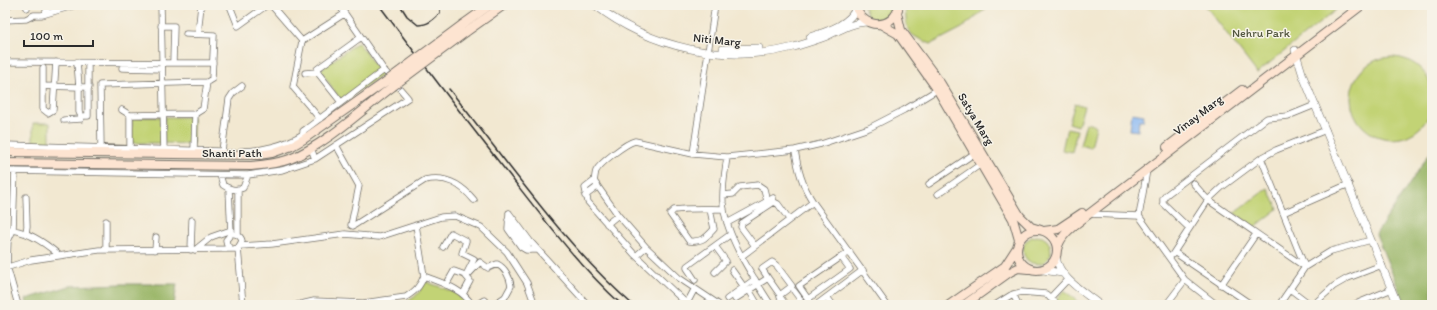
<svg xmlns="http://www.w3.org/2000/svg" width="1437" height="310" font-family="Itim,sans-serif">
<rect width="100%" height="100%" fill="#f7f3e8"/>
<filter id="ink" filterUnits="userSpaceOnUse"><feTurbulence type="fractalNoise" baseFrequency=".025" numOctaves="2"/><feDisplacementMap in="SourceGraphic" scale="8" xChannelSelector="R" yChannelSelector="G"/><feConvolveMatrix kernelMatrix="1 2 1 2 8 2 1 2 1" color-interpolation-filters="sRGB"/></filter>
<filter id="wash" filterUnits="userSpaceOnUse"><feTurbulence type="fractalNoise" baseFrequency=".012" numOctaves="4" result="noise"/><feDisplacementMap in="SourceGraphic" scale="16" xChannelSelector="R" yChannelSelector="G"/><feGaussianBlur stdDeviation="0.9" result="paint"/><feColorMatrix in="noise" values="0 0 0 0 0 0 0 0 0 0 0 0 0 0 0 0 0 1.4 0 .05"/><feComposite in="paint" operator="in"/></filter>
<g filter="url(#wash)">
<rect width="100%" height="100%" fill="#f2e8d1"/>
<!-- green -->
<path fill="#c2d375" stroke="#767f50" d="M863,5H894V6C891,19 879,24 868,16Z
M905,5H990L962,28L931,44C905,33 907,33 905,5Z
M1205,5H1342L1257,73Z
M358,42L382,75L342,102L320,70Z
M1351 98a41 41 0 1 1 82 0a41 41 0 1 1-82 0Z
M1075,103L1084,106L1078,126L1069,123Z
M132,117H161V143H132Z
M165,117H193V144L164,143Z
M33,123H50V143H33Z
M1086,123L1096,126L1091,148L1080,145Z
M1067,128L1077,130L1072,152L1062,150Z
M1268,188L1278,209L1255,227L1234,213Z
M1023 250a14 14 0 1 1 28 0a14 14 0 1 1-28 0Z
M424,281L459,294L465,305H397C411,301 420,296 424,281Z
M1064,290L1082,305H1059L1055,301Z"/>
<!-- forest -->
<path fill="#99b566" stroke="#627048" d="M1432,150V305H1405L1376,234Z
M122,284H177L174,305H27L26,299L70,286Z"/>
<!-- water -->
<path fill="#89b8f4" stroke="#5a7290" d="M1132,113L1144,115L1143,121H1139L1138,131L1130,130Z"/>
</g>
<g filter="url(#ink)">
<g fill="none" stroke-linecap="round" stroke-linejoin="round">
<!-- minor casing -->
<g stroke="#716d65" stroke-width="7">
<path id="minor" d="M26,5L27,8
M161,5L164,153
M232,5L230,6L238,26L267,5
M271,5L302,41L344,14
M298,5H299
M5,6L9,5
M45,14L48,5
M5,20L26,19L34,15H42L76,5
M161,26H174L173,62
M198,34L201,5
M302,41L293,87L320,119
M5,62L213,63
M77,62L79,87H89
M43,68V109L48,113L53,110L56,62
M122,68L162,69
M305,73L317,72
M43,86L79,87V112L81,116H88V67
M341,102L318,73L317,69L360,38
M122,110L130,115L195,114
M130,115V145
M64,120L81,119V116
M304,137L303,131L306,129L384,70
M5,145L219,151
M336,145L359,186L351,225L353,226L425,180C446,175 461,184 474,200
M101,147L100,85L207,82L212,79L214,35L186,34
M311,148L315,159L408,98L384,70L339,5
M194,150L195,114L203,109L207,82
M795,150C798,170 802,185 813,202L887,305
M222,151L229,99L233,93L242,86
M241,151C261,151 286,145 303,134
M693,154L715,5
M727,157C725,172 722,187 723,203C726,237 753,277 771,305
M1261,158L1305,267L1208,200L1222,187Z
M1261,158L1276,150L1326,130
M5,171L248,175L282,170L315,159
M15,171L13,230L8,241L7,266L18,305
M220,175L223,185C228,189 236,191 243,188L248,175
M594,181L618,215L646,247L637,255
M929,184L975,153
M229,189L231,234
M238,189V235
M938,194L981,164
M723,195L733,194L740,187L758,185L764,189L767,201
M585,196L597,187
M710,209L714,229C706,238 702,242 689,241L670,214L674,210C690,208 707,209 724,209
M509,213L530,241L588,305
M509,213L508,229L521,247L526,250H538
M1283,213L1349,184
M1089,214L1139,216L1147,170
M1139,216L1185,280L1217,305
M508,220L530,250
M106,221V250
M727,223L773,198
M607,224L618,215
M1189,228L1163,203V199L1166,195L1267,118L1288,116L1315,105
M5,229C26,230 43,241 59,255
M26,233L27,226L26,197
M240,246L272,244L345,234L379,237L441,217L455,216L481,227L507,252L527,283L535,305
M715,246L726,261L715,272
M755,246L741,227L742,223L774,202L778,204L789,219
M443,247L451,233L466,241L462,253L474,259L467,273
M646,247L679,278L718,304
M238,248L243,305
M155,250L156,237
M191,250L192,220
M195,250L211,237L231,230
M1174,252L1252,305
M1172,255L1208,200L1193,183
M742,256L813,202
M5,268L31,260L99,250L234,249L238,248L242,241C241,236 236,233 231,234L226,240L227,245L231,249
M732,270L744,287
M424,276C441,283 462,288 472,305
M467,276L480,262L488,268L497,264C505,268 510,277 511,286L505,297L493,305
M695,280L687,268V266L731,234
M446,285L454,271L465,275L470,281L463,294
M1221,285L1256,234
M1290,289L1307,302
M749,290L758,305
M794,291L800,299L797,305
M1013,294L1017,302
M780,297L786,305
M827,297L833,305
M1050,298L1068,279
M727,299L755,279
M735,299L768,278L762,269L772,262L777,266L792,286L780,295L768,278
M808,299L799,286L841,257
M686,303L634,254L588,202L585,188L594,181C595,178 595,173 596,171C600,163 626,143 635,141L693,154L727,157L795,150L821,144L869,128L904,110L940,88
M524,304V305
M297,305L314,301L363,303L406,297C415,291 420,287 424,276L416,225
M476,305L484,300L489,305
M686,305L694,290
M813,305L808,299L850,269L841,257L850,252
M816,305L863,270
M995,305L1011,295L1021,292L1046,294L1058,305
M1166,305L1185,280
M1279,305L1305,267L1331,251L1371,240
M1313,305L1334,286L1348,278L1382,265
M1353,305L1392,289"/>
</g>
<!-- tertiary casing -->
<g stroke="#716d65" stroke-width="8">
<path id="tertiary" d="M595,5C650,48 726,65 794,47C806,43 818,40 829,35C842,29 852,23 866,22
M810,37C825,32 852,24 856,7
M723,49L759,48
M1295,50L1303,76L1398,305
M1056,257C1059,278 1084,292 1100,305
M1043,270L1062,273"/>
</g>
<!-- secondary casing -->
<g stroke="#716d65" stroke-width="10">
<path id="secondary" d="M856,5C860,30 895,31 899,5
M897,13L901,30L941,84L1020,216L1031,227L1041,230
M462,25L490,5
M882,25L898,34L937,89L1013,219L1019,240
M466,32L504,5
M1167,147L1242,90
M5,152L259,155L272,153L292,146L304,139L388,80
M5,163L251,166C264,165 277,164 290,159C325,145 362,110 392,87
M1017 250a20 20 0 1 1 40 0a20 20 0 1 1-40 0Z
M1044,231L1058,229L1082,213
M1057,250C1060,233 1077,224 1089,214L1362,5
M949,305L1005,266L1016,249
M964,305L1010,272L1018,268L1028,269"/>
</g>
<!-- minor -->
<use href="#minor" stroke="#fff" stroke-width="5.5"/>
<!-- tertiary -->
<use href="#tertiary" stroke="#fff" stroke-width="7"/>
<!-- secondary -->
<use href="#secondary" stroke="#fde4d1" stroke-width="8"/>
<!-- rail -->
<path stroke="#2b2b2b" stroke-width="1.5" d="M379,5C421,61 463,117 507,172C543,218 578,265 622,305
M400,5L407,16L418,25C428,25 433,20 440,13V5
M449,89C508,162 562,243 633,305"/>
<!-- secondary-bridge casing -->
<g stroke="#716d65" stroke-width="10" stroke-linecap="butt">
<path id="secondary-bridge" d="M388,80L462,25
M392,87L466,32"/>
</g>
<!-- secondary-bridge -->
<use href="#secondary-bridge" stroke="#fde4d1" stroke-width="8"/>
</g>
</g>
<g text-anchor="middle" dominant-baseline="central" stroke-width="3" stroke-linejoin="round" paint-order="stroke">
<!-- park labels -->
<g font-size="12" fill="#51553e" stroke="#f7f3e8">
<text x="1261" y="33">Nehru Park</text>
</g>
<!-- street labels -->
<g font-size="12" fill="#2b2b2b" stroke="#f7f3e8">
<text transform="translate(717 40) rotate(6)">Niti Marg</text>
<text transform="translate(1198 115) rotate(-37)">Vinay Marg</text>
<text transform="translate(976 119) rotate(59)">Satya Marg</text>
<text x="232" y="153">Shanti Path</text>
</g>
</g>
<!-- margin -->
<rect width="1437" height="310" fill="none" stroke="#f7f3e8" stroke-width="20"/>
<!-- scale -->
<path d="M24 40v6h69v-6" fill="none" stroke="#2b2b2b" stroke-width="2"/>
<text x="30" y="40" font-size="12" fill="#2b2b2b" stroke="#f7f3e8" stroke-width="3" paint-order="stroke">100 m</text>
</svg>
